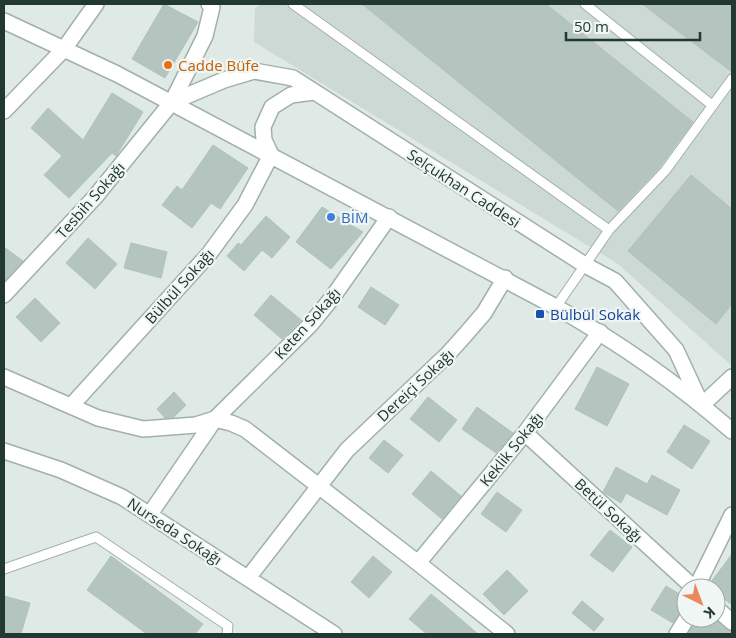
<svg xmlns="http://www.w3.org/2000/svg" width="736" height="638" font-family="'Open Sans',sans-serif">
<rect width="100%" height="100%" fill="#dfe9e5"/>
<!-- built -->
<path fill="#cdd9d4" d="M260,4H732V366L618,264L254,42L255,9Z"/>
<!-- building -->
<path fill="#b4c4be" stroke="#b1c2bc" d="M164,4L198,22L165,78L132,59Z
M362,4H546L693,122L658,169L618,211Z
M642,4H732V72Z
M112,93L143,112L116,156L112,153L69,198L44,175L62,156L31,128L48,108L83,140Z
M213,145L248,168L220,209L211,203L192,228L162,205L177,186L182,190Z
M691,175L732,209V304L716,324L628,251Z
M322,207L363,232L331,269L296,242Z
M266,216L290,237L272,258L262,250L244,271L227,256L238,243L241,245Z
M88,238L117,264L95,289L66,263Z
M131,243L167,252L161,278L124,268Z
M4,247L23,261L4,281Z
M371,287L399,305L385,325L358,307Z
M271,295L301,320L282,339L254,315Z
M35,298L60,323L41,342L16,317Z
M597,367L629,384L607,426L575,409Z
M174,392L186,405L174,417L165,418L157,409Z
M428,397L457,420L439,442L410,419Z
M477,407L513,433L496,453L462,429Z
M684,425L710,441L692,469L667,452Z
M384,440L403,455L388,473L369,458Z
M616,467L647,484L652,475L680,490L667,515L626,493L621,503L603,492Z
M431,471L461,496L442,519L412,494Z
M497,492L522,510L506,532L481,514Z
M610,530L632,547L613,572L590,555Z
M732,554V605L716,592V588H711L708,586Z
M111,556L203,624L195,634H147L87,590Z
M373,556L392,572L369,598L351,582Z
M507,570L528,591L504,615L483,594Z
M666,586L686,598V609L679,613L673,623L651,610Z
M431,594L449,609L478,634H427L409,619Z
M4,596L30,603L21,634H4Z
M582,601L604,619L594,631L572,613Z
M696,618H713L726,629L732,631V634H690L688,633Z"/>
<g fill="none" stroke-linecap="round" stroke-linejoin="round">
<!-- service casing -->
<g stroke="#a2b0ac" stroke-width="11">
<path id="service" d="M293,4L609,230
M585,4L712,105
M556,307L609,230L665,171L732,79
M4,569L96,537L228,626L227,634"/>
</g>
<!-- minor casing -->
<g stroke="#a2b0ac" stroke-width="18">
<path id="minor" d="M4,111L64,49L96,4
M4,295L95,197L172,102L205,36L212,7L209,4
M4,377L98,418L143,429L196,425L215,419L231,423L245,429L418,563L507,634
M702,405L732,377
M71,406L209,254L245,205L271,155
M525,433L694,588
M4,451L61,470L122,497L334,634
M150,514L215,419L310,325L332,298L389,217
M418,563L525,433L600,332
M248,578L347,450L448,354L465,335L484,313L505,278
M696,588L732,515
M716,608L732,622
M677,634L687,618"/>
</g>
<!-- tertiary casing -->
<g stroke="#a2b0ac" stroke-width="18">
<path id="tertiary" d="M4,21L117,74L556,307C618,342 678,384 732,431
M172,102L224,80L254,71L293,78L585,265L615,281L676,350L701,404
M271,155L264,140L263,127L272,107L291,95L314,92"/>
</g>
<!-- service -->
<use href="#service" stroke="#fff" stroke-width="9"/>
<!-- minor -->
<use href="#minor" stroke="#fff" stroke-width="15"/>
<!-- tertiary -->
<use href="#tertiary" stroke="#fff" stroke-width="15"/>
</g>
<!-- markers -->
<circle fill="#e8710a" stroke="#eff6f3" stroke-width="2" cx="168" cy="65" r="5"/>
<circle fill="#3f7fe0" stroke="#eff6f3" stroke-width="2" cx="331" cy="217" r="5"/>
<rect fill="#1a4fb4" stroke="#eff6f3" stroke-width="2" x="535" y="309" width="10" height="10" rx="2.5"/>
<g text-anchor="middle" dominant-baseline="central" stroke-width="4.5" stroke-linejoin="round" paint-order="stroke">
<!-- food labels -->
<g font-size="15" fill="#c56008" stroke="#eff6f3" text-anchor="start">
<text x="178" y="65">Cadde Büfe</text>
</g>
<!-- street labels -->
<g font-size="15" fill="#213833" stroke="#eff6f3">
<text transform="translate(464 188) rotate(33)">Selçukhan Caddesi</text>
<text transform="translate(90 200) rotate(-49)">Tesbih Sokağı</text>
<text transform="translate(179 286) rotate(-48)">Bülbül Sokağı</text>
<text transform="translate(307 323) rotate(-48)">Keten Sokağı</text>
<text transform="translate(415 385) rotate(-43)">Dereiçi Sokağı</text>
<text transform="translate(511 449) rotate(-51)">Keklik Sokağı</text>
<text transform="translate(609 510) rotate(43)">Betül Sokağı</text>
<text transform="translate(175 531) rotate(33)">Nurseda Sokağı</text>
</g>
<!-- shop labels -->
<g font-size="15" fill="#366cbe" stroke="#eff6f3" text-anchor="start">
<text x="341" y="217">BİM</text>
</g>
<!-- transit labels -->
<g font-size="15" fill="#164399" stroke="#eff6f3" text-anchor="start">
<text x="550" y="314">Bülbül Sokak</text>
</g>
</g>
<!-- border -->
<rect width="736" height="638" fill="none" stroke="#213833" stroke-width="10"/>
<!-- north arrow -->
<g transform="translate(701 603) rotate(138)"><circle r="24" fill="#eff6f3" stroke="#9daaa6"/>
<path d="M0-4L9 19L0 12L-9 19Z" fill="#ec875a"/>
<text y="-8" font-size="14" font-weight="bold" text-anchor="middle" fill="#213833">K</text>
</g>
<!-- scale -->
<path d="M566 32v8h134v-8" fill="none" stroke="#213833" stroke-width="2.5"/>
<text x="574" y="32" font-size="15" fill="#213833" stroke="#eff6f3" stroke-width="4" paint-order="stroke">50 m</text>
</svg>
